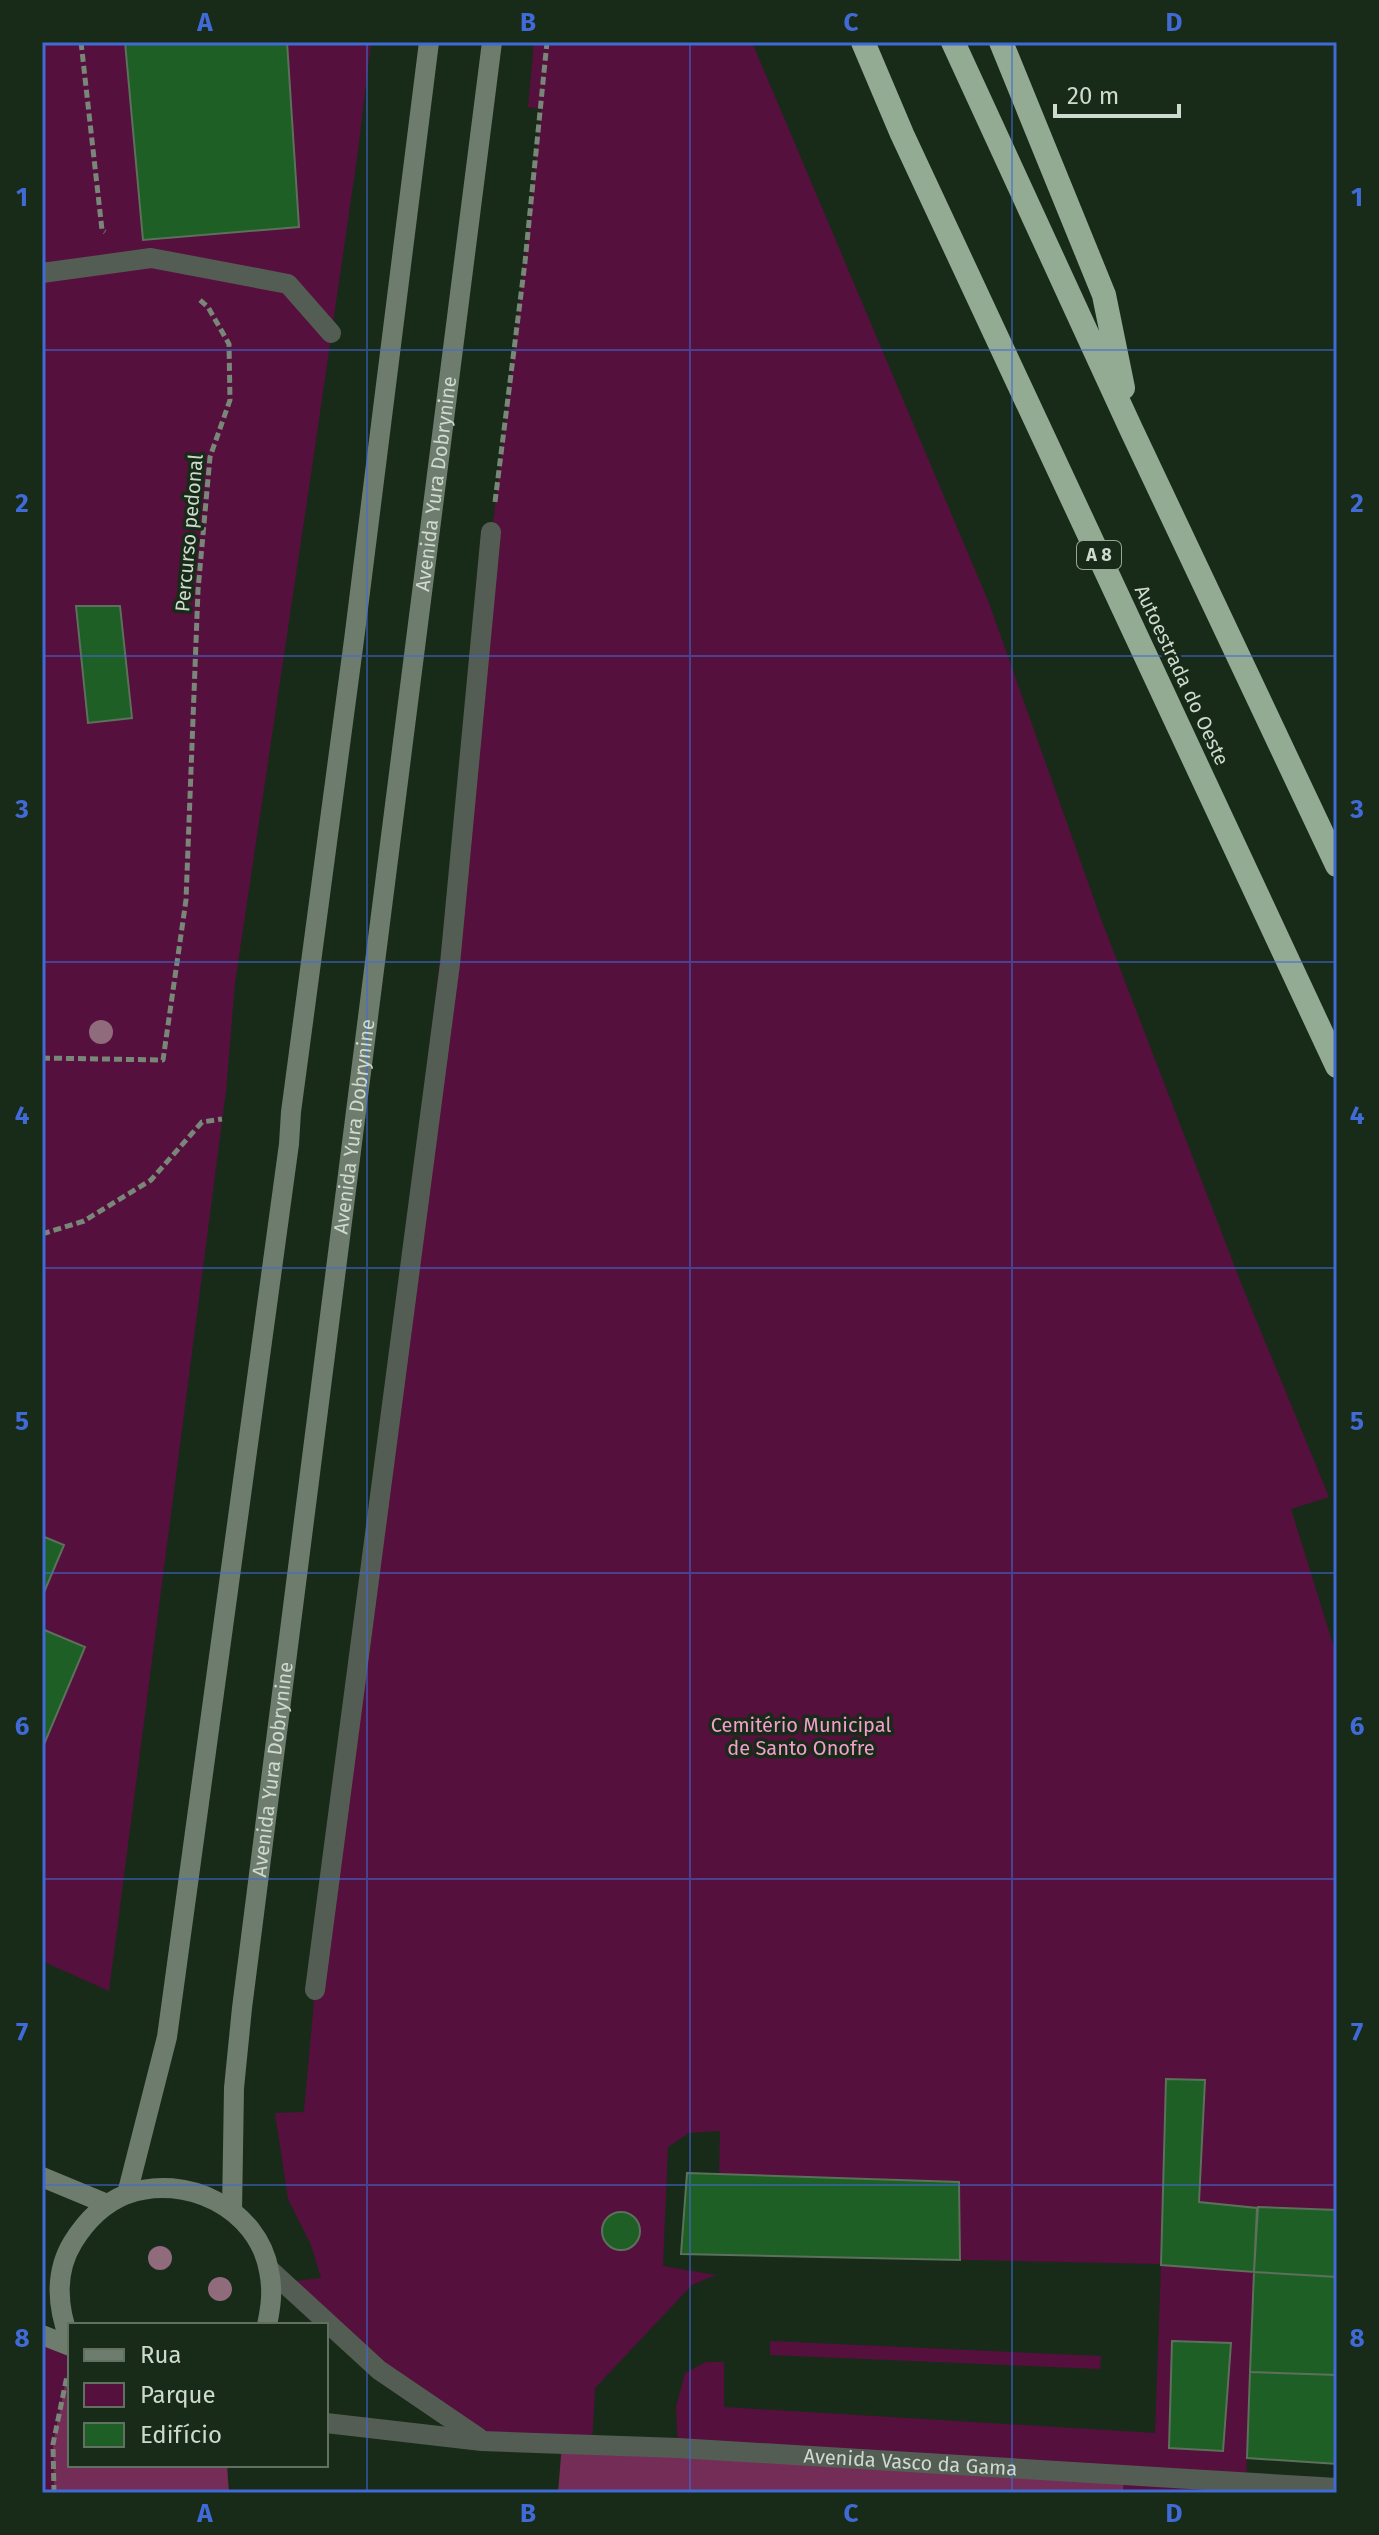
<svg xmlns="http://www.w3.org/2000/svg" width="1379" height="2535" font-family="'Fira Sans',sans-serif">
<rect width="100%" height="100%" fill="#182b19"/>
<!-- green -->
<path fill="#55103d" d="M42,42H371L358,151L314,454L235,983L226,1091L109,1991L42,1961Z
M534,42H752L989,603L1101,919L1243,1288L1329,1497L1291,1509L1337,1657V2210L1257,2208L1199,2202L1205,2080L1166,2079L1160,2264L681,2254L687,2173L719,2174L720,2131L689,2133L668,2147L663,2266L716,2275L692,2285L595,2388L592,2444L482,2441L286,2282L321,2278L311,2245L288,2199L275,2113L304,2112L315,1990L530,218L541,109L528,107Z
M1161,2265L1254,2272L1246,2482L1337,2493H1123L1124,2476L678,2448L676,2407L685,2373L706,2362H724V2407L1155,2433Z
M42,2335L70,2346V2360L53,2444L54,2493H42Z
M770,2341L1101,2356L1100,2369L770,2355Z"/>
<!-- forest -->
<path fill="#742d57" d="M70,2360V2465H227L229,2493H54L53,2444Z
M562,2444L1124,2475L1123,2493H558Z"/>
<!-- building -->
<path fill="#1d5f24" stroke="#5c705b" stroke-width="2" d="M125,42H287L299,227L143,240Z
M76,606H120L132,718L88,723Z
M42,1536L64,1545L42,1597Z
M42,1629L85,1647L42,1749Z
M1166,2079L1205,2080L1199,2202L1257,2208L1254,2272L1161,2265Z
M687,2173L959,2182L960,2260L681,2254Z
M1258,2207L1337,2210V2277L1254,2272Z
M602 2231a19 19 0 1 1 38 0a19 19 0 1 1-38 0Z
M1254,2272L1337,2277V2375L1250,2372Z
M1172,2341L1231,2343L1223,2451L1169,2448Z
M1250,2372L1337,2375V2464L1247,2458Z"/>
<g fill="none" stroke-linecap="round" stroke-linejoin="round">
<!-- path -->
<path stroke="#788778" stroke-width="5" stroke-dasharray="8 4" stroke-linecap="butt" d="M81,42L102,230L105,232
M495,502L525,262L547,42
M42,1058L163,1060L186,900L198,590L210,457L230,400L229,344L208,307L200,300
M42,1234L84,1221L151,1180L202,1122L222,1119
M54,2493L53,2444L67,2376"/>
<!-- lane -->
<path stroke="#545d54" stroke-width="20" d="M42,273L151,258L288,284L331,333"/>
<!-- street -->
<g stroke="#545d54" stroke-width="20">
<path d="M315,1990L450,964L491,532"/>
<path d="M269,2269L379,2370L479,2438"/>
<path id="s1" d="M326,2423L482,2441L678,2448L1337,2488"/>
</g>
<!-- secondary -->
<g stroke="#6e7c6e" stroke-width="20">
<path d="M42,2177L107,2204"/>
<path d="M127,2194L167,2037L289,1144L291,1112L354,640L429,42"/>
<path id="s2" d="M232,2211L234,2088L242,2008L492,42"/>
<path d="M42,2335L70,2346"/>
<path d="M70,2341C57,2307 54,2273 73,2242C86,2221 104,2203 127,2194C185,2173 258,2208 269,2271C273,2290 271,2306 267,2325"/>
</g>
<!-- highway -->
<path stroke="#93aa93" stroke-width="24" d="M863,42L902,134L1337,1066
M953,42L1131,429L1337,865
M1001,42L1104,295L1123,388"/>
</g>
<!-- trees -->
<g fill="#906b7c">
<circle cx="101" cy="1032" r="12"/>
<circle cx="160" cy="2258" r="12"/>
<circle cx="220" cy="2289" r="12"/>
</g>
<!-- grid -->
<path fill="none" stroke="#406ad6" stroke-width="2" stroke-opacity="0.55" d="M367,42V2493M690,42V2493M1012,42V2493M42,350H1337M42,656H1337M42,962H1337M42,1268H1337M42,1573H1337M42,1879H1337M42,2185H1337"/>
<g text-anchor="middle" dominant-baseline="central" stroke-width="7" stroke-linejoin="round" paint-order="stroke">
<!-- shield labels -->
<rect fill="#182b19" stroke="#97a698" stroke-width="2" x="1077" y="541" width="44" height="28" rx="6"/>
<g font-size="18" font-weight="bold" fill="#cedace">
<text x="1099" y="555">A 8</text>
</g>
<!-- street labels -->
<g font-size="20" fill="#cedace" stroke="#182b19">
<text stroke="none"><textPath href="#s2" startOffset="1740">Avenida Yura Dobrynine</textPath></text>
<text transform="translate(189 533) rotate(-85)">Percurso pedonal</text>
<text transform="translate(1182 675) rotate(65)">Autoestrada do Oeste</text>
<text stroke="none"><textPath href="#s2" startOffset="1092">Avenida Yura Dobrynine</textPath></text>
<text stroke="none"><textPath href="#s2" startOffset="444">Avenida Yura Dobrynine</textPath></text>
<text stroke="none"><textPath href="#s1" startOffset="586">Avenida Vasco da Gama</textPath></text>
</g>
<!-- park labels -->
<g font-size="20" fill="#f39fcd" stroke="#182b19">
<text x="801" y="1725">Cemitério Municipal<tspan x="801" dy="23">de Santo Onofre</tspan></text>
</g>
</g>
<!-- border -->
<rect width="1379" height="2535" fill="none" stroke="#182b19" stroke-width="88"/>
<!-- legend -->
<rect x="68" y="2323" width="260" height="144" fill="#182b19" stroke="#617161" stroke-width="2"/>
<rect x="84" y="2349" width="40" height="12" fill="#6e7c6e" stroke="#617161" stroke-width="2"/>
<text x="140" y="2363" font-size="24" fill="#cedace">Rua</text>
<rect x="84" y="2383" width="40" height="24" fill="#55103d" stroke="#617161" stroke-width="2"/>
<text x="140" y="2403" font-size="24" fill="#cedace">Parque</text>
<rect x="84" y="2423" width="40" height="24" fill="#1d5f24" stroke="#617161" stroke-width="2"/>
<text x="140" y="2443" font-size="24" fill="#cedace">Edifício</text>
<!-- scale -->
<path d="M1055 104v12h124v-12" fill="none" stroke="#cedace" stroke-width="4"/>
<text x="1067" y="104" font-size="24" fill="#cedace" stroke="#182b19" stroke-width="6" paint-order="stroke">20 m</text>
<rect x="44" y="44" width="1291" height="2447" fill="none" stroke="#406ad6" stroke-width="3"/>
<g font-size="26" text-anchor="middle" font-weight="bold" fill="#406ad6">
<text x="205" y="31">A</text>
<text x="528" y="31">B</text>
<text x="851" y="31">C</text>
<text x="1174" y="31">D</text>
<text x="22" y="206">1</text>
<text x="1357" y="206">1</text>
<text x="22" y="512">2</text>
<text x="1357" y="512">2</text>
<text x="22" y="818">3</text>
<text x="1357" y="818">3</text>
<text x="22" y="1124">4</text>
<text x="1357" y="1124">4</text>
<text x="22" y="1430">5</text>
<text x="1357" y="1430">5</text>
<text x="22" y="1735">6</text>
<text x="1357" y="1735">6</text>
<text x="22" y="2041">7</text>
<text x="1357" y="2041">7</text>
<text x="22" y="2347">8</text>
<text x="1357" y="2347">8</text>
<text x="205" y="2522">A</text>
<text x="528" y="2522">B</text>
<text x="851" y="2522">C</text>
<text x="1174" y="2522">D</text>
</g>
</svg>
